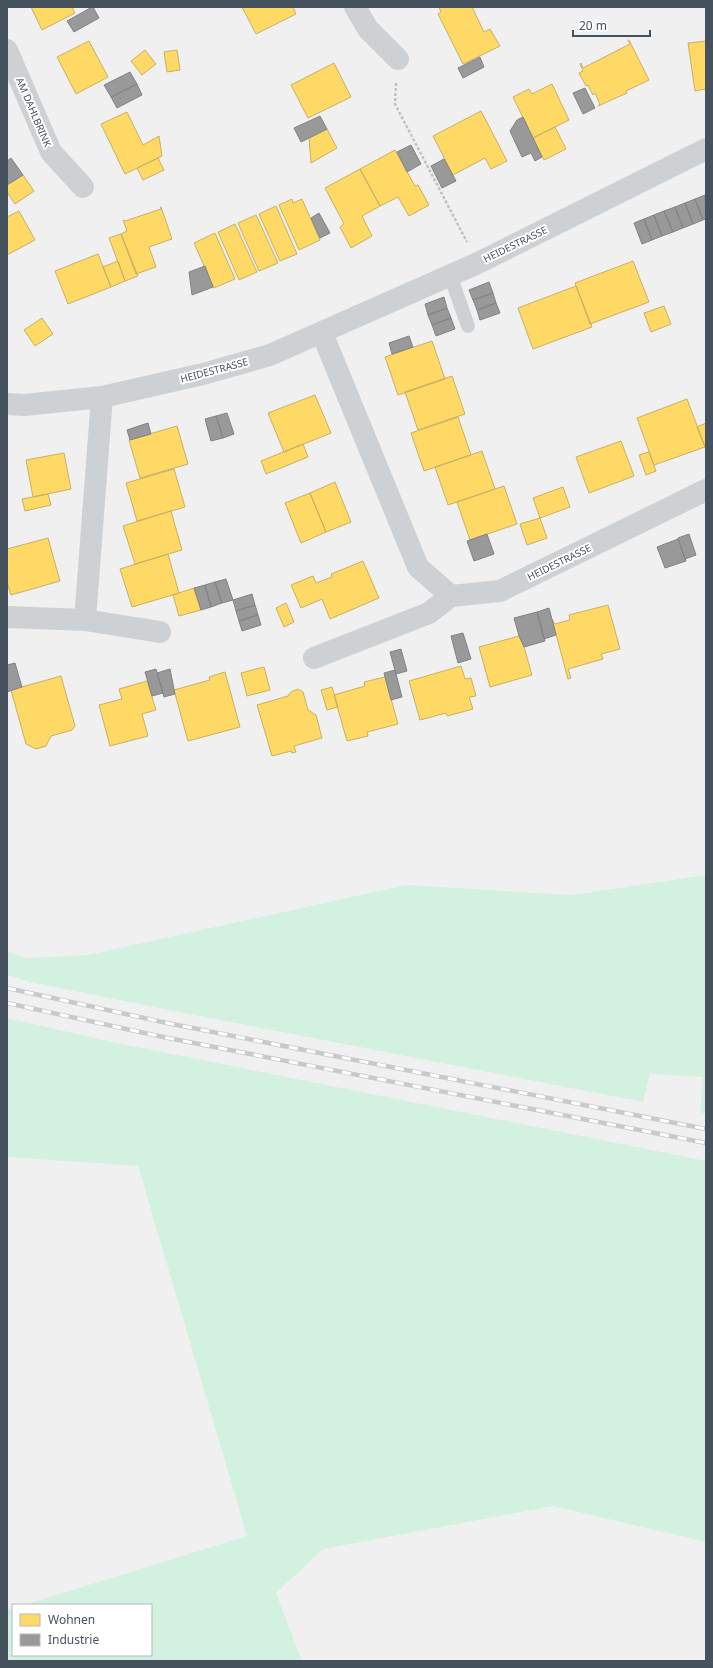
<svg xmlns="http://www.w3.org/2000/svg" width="713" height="1668" font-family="'Noto Sans',sans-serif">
<rect width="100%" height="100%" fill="#f1f0f0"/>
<!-- green -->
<path fill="#d3f1e1" d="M706,875V1114L700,1112L703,1077L650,1074L643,1102L169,1010L30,982L7,975V952L28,958L88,955L406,885L572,895Z
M7,1018L117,1043L706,1161V1542L553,1506L323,1549L276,1593L302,1661H7V1610L13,1608V1655H151V1605H24L247,1536L138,1166L7,1157Z"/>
<!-- homes -->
<path fill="#ffd966" stroke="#c8b064" d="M31,7H72L75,13L42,30Z
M242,7H293L296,14L256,34Z
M439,7H472L484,32L490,29L500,46L463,64L438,14L441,12Z
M628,40H629L649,80L626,91L627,93L598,106L600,104L595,93L593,95L588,85L586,86L579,73L583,71L580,64L581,63L583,68L630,44Z
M89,41L108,77L76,94L57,57Z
M706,41V89L695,91L688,43Z
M145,50L156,64L142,75L131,61Z
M177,50L180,70L167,72L164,52Z
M334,63L351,97L308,118L291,85Z
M552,84L569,120L533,138L513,97L529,89L532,94Z
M481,111L507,161L491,169L485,158L453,175L433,136Z
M127,112L143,145L159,136L162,156L125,174L101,124Z
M555,127L566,149L544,160L533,138Z
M327,129L337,148L311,163L309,138Z
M395,150L415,186L418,185L429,205L409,216L398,197L380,206L360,169Z
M158,158L164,170L143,180L137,168Z
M360,169L380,206L362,216L372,236L351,248L340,227L344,224L325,188Z
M23,175L34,191L15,204L7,192V185Z
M292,199L293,203L302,199L320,240L299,250L279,205Z
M276,206L297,254L280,261L259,214Z
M160,207H161L172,239L149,247L156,267L136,274L121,234L127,231L123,220L125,221L161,209Z
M19,211L35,240L7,255V217Z
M256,215L278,263L259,271L238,223Z
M235,224L257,272L239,280L218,232Z
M215,233L235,279L214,288L194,243Z
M121,234L138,276L125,281L109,238Z
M98,254L111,287L68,304L55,271Z
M118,261L125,281L111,287L103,267Z
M633,261L649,302L590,324L575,283Z
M576,286L592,327L533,349L518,308Z
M664,306L671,324L651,332L644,313Z
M42,318L53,334L35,346L24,330Z
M432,341L445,379L398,395L385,357Z
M452,376L465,414L418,430L405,392Z
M315,395L331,433L284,452L268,413Z
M687,399L705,447L654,465L637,418Z
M458,417L471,455L424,471L411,433Z
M706,423V446L705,447L697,427Z
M177,426L188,464L140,478L129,440Z
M621,441L634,476L589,493L576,457Z
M303,444L308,457L266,474L261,461Z
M482,451L495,489L448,505L435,467Z
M649,452L656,471L646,475L639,455Z
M64,453L71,489L33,497L26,460Z
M174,469L185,507L137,521L126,483Z
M335,482L351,522L326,532L310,493Z
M504,486L517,524L470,540L457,502Z
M563,487L570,507L540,518L533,498Z
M310,493L326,532L301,543L285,503Z
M48,494L51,505L25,511L22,499Z
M171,511L182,550L135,564L123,526Z
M540,518L547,538L527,545L520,524Z
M48,538L60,581L11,595L7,582V549Z
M168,554L179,593L132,607L120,569Z
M363,561L379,598L330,619L322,599L301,608L291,585L313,576L316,583L332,577L331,574Z
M194,588L201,610L179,616L173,595Z
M286,603L294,622L284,627L276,608Z
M608,605L620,649L601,654L603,659L568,669L571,678L568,679L552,619L555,624L570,620L569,615Z
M519,636L524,647L532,675L490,687L479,647Z
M461,666L465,679L471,678L476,696L469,697L473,709L447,716L446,713L420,720L409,681Z
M264,667L270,690L247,696L241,673Z
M225,672L240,727L188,741L174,690L210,680L209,677Z
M61,676L75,726L72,730L51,736L46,746L36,749L26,744L11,690Z
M385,677L398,724L367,732L368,736L347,741L334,695L365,686L364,682Z
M147,681L156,710L142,714L148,736L110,746L99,705L122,699L119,689Z
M332,687L338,707L327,710L321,690Z
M298,689L303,692L308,710L316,715L322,738L294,746L296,752L292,753L291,751L272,756L257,705L288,696L291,692Z"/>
<!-- industry -->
<path fill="#999" stroke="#808387" d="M92,7H93L99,18L74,32L67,21Z
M480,57L484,67L463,78L458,68Z
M130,72L137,84L111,97L104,85Z
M137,84L142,95L117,108L111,97Z
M585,88L595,108L583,114L573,93Z
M320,116L327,129L301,142L294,128Z
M523,117L542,157L535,161L531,153L522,157L510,131L517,120Z
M411,145L421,164L407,172L397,152Z
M11,158L23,175L7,185V161Z
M444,159L456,181L442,188L431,166Z
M705,195L706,219L703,220L695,199Z
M695,199L703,220L693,224L685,203Z
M685,203L693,224L683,228L675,207Z
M675,207L683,228L673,232L664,211Z
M664,211L673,232L662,236L654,215Z
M319,213L330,233L320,238L311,218Z
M654,215L662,236L652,240L644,219Z
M644,219L652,240L642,244L634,223Z
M205,266L213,287L192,295L189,272Z
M489,282L493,293L473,300L469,290Z
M493,293L496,303L477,310L473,300Z
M444,297L447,308L428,315L425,304Z
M496,303L500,313L480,320L477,310Z
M447,308L451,318L432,325L428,315Z
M451,318L455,329L436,336L432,325Z
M409,336L413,347L392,354L389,343Z
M227,413L234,434L223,438L216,416Z
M216,416L223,438L211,441L205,419Z
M148,423L151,434L130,440L127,430Z
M487,534L494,554L474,561L467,541Z
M689,534L696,555L685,559L678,538Z
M678,539L686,561L665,568L657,547Z
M226,579L233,600L222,603L215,582Z
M215,582L222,603L211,607L205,585Z
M205,585L211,607L201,610L194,588Z
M252,594L255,605L236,611L233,600Z
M255,605L258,615L239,621L236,611Z
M549,608L556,635L544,639L537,612Z
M537,612L545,641L524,647L519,636L514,618Z
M258,615L261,625L242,631L239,621Z
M463,633L471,659L458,663L451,636Z
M401,649L407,671L396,674L390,652Z
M15,663L22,687L7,692V665Z
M156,669L163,693L152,696L145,672Z
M170,669L175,694L164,697L157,673Z
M395,670L402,697L391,700L384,673Z"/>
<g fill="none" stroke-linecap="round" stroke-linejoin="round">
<!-- path -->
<path stroke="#bac6c4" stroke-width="2.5" stroke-dasharray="3 2" stroke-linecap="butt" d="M396,83L395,104L467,242"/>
<!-- service -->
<path stroke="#ced1d4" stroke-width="14" d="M450,275L468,326"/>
<!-- minor -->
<path stroke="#ced1d4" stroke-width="22" d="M355,7L368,29L398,59
M7,50L51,152L83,187
M322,333L418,567L451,596L500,591L706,490
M102,397L85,620L160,632
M7,404L24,405L102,397L203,374L270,355L478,263L706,149
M7,617L85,620
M314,658L429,613L451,596"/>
<!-- rail casing -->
<g stroke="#c7c9cb" stroke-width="4.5">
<path id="rail" d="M7,988L167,1023L706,1129
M7,1003L163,1037L706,1143"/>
</g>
<!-- rail -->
<use href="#rail" stroke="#fff" stroke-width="3" stroke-dasharray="9" stroke-linecap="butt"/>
</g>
<g text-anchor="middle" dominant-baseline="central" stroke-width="4" stroke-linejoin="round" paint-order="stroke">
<!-- street labels -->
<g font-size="10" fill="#46515e" stroke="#fff">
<text transform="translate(34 112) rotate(67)">AM DAHLBRINK</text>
<text transform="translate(515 244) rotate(-26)">HEIDESTRASSE</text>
<text transform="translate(214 370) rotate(-15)">HEIDESTRASSE</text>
<text transform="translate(559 562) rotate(-26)">HEIDESTRASSE</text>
</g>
</g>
<!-- border -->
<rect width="713" height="1668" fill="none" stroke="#46515e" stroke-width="16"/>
<!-- legend -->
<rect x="12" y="1604" width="140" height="52" fill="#ffffff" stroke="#b5b9bf"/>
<rect x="20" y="1614" width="20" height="12" fill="#ffd966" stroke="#b5b9bf"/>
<text x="48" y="1624" font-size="12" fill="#46515e">Wohnen</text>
<rect x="20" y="1634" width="20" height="12" fill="#999999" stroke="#b5b9bf"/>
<text x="48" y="1644" font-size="12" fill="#46515e">Industrie</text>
<!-- scale -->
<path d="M573 30v6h77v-6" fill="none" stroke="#46515e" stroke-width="2"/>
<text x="579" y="30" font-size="12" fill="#46515e" stroke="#ffffff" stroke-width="3" paint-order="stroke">20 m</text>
</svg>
